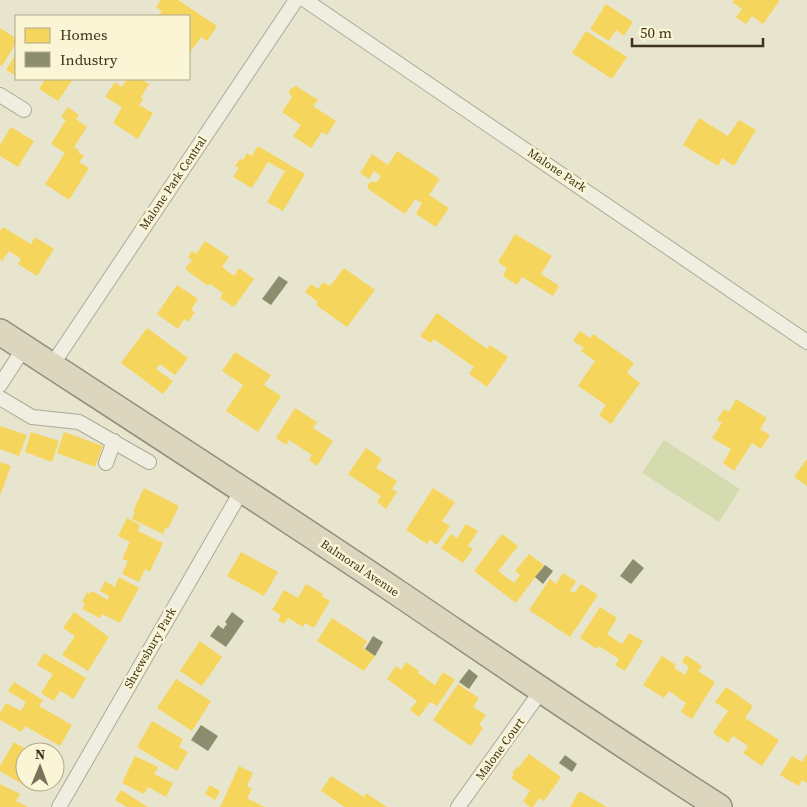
<svg xmlns="http://www.w3.org/2000/svg" width="807" height="807" font-family="'Source Serif 4',serif">
<rect width="100%" height="100%" fill="#e8e5ce"/>
<!-- green -->
<path fill="#d3dbaf" d="M664,440L740,489L719,522L642,473Z"/>
<!-- homes -->
<path fill="#f6d55c" d="M161,0H178L217,26L207,41L201,37L189,54V16H158L162,11L156,7Z
M734,0H780L763,24L752,16L746,24L736,17L742,9L732,2Z
M606,4L633,22L624,36L616,30L609,41L590,29Z
M0,28L16,38V43L2,66L0,65Z
M586,31L627,57L612,79L572,53Z
M16,54V76L6,70Z
M45,79H73L58,101L39,89Z
M127,79H141L149,84L141,97L143,99L139,105L153,113L138,139L113,123L122,107L105,97L115,82L122,87Z
M296,86L318,100L313,106L336,121L327,135L322,132L311,148L293,136L301,125L282,112L292,97L289,92L290,89Z
M68,107L79,115L76,119L87,127L74,147L79,150L78,152L84,156L79,162L89,168L69,200L45,184L65,153L51,144L66,120L61,117Z
M699,118L728,136L739,120L756,130L734,166L722,158L718,166L683,145Z
M11,127L34,141L18,167L0,156V145Z
M258,146L305,174L283,211L267,202L285,171L268,162L252,188L233,177L239,168L235,166L240,159L243,160L247,153L252,156Z
M397,151L440,179L429,195L449,208L436,227L416,214L422,203L415,199L405,214L368,189V184L373,181L376,183L381,176L374,171L369,179L360,173L372,154L388,165Z
M3,227L31,244L35,237L54,249L37,276L18,264L21,259L9,251L2,261L0,259V231Z
M515,234L552,256L541,274L559,286L553,296L522,277L517,285L503,276L507,268L498,262Z
M205,241L229,257L222,267L234,276L239,268L254,279L234,307L220,298L223,293L210,284L208,286L185,269L192,260L188,257L192,251L196,254Z
M344,268L375,290L347,327L316,305L318,302L305,292L311,284L318,289L323,282L330,286Z
M177,285L198,299L191,310L195,312L188,322L184,319L178,329L157,314Z
M437,313L487,349L490,345L508,357L487,387L469,374L474,367L434,339L431,343L420,336Z
M147,328L188,358L175,375L160,364L156,369L173,381L163,394L121,363Z
M580,331L590,338L593,334L634,363L627,373L640,383L611,424L599,415L606,405L578,386L595,361L581,351L584,348L573,341Z
M235,352L271,375L264,385L281,396L258,432L226,411L243,385L222,371Z
M736,399L767,418L760,429L770,435L761,449L752,443L734,471L723,463L731,449L712,438L722,423L717,420L724,409L729,412Z
M295,408L317,422L313,428L333,441L317,466L309,460L312,455L289,440L286,445L276,438Z
M0,426L27,435L19,456L0,449Z
M31,432L59,441L52,462L25,452Z
M64,432L103,446L95,467L57,453Z
M366,448L382,459L376,468L397,481L392,489L397,492L386,509L377,502L381,496L348,474Z
M806,460H807V486L794,477Z
M0,462L11,466L0,496Z
M144,488L179,506L168,529L166,527L163,534L132,519L135,512L133,511Z
M433,488L455,502L442,521L450,526L437,545L430,540L427,544L406,530Z
M127,518L140,525L138,531L163,543L150,572L145,569L139,582L122,574L128,561L122,559L130,542L118,536Z
M466,524L478,531L468,546L473,549L463,563L441,548L451,534L457,538Z
M502,534L518,546L498,571L514,583L520,575L515,571L529,554L544,565L516,603L474,571Z
M241,552L278,572L264,596L227,576Z
M563,573L576,581L570,591L574,593L581,584L598,595L570,637L529,610L550,579L556,584Z
M119,577L139,588L120,623L102,614L100,618L82,609L85,604L82,602L87,592L90,594L92,591L108,600L109,596L100,591L105,581L115,587Z
M306,584L323,594L322,596L330,601L314,628L305,623L303,627L288,618L284,624L278,620L281,615L272,610L284,590L298,598Z
M600,607L617,618L607,634L622,644L629,633L643,641L625,671L615,665L619,659L599,646L597,649L580,638Z
M74,612L109,637L88,671L62,655L75,636L63,628Z
M332,618L367,641L363,648L375,656L364,671L317,641Z
M200,641L222,657L202,686L180,671Z
M44,653L86,678L74,699L60,691L54,701L41,693L53,674L37,665Z
M686,655L702,666L698,671L715,682L692,719L681,712L686,703L669,691L664,698L643,685L662,656L676,665L674,668L685,675L689,667L682,662Z
M406,662L419,671L418,673L435,685L443,672L455,680L437,706L430,702L419,717L410,710L417,701L387,679L396,666L401,670Z
M176,679L211,701L192,731L157,708Z
M14,682L43,700L39,706L72,725L60,746L25,726L21,732L0,720V713L6,703L21,711L26,702L8,691Z
M458,684L479,698L473,707L486,715L479,725L483,728L471,746L433,720Z
M726,687L753,706L745,718L779,740L762,766L743,753L748,746L733,736L728,743L713,733L728,711L715,702Z
M152,721L183,739L179,747L188,752L177,771L137,747Z
M14,742L31,752H25V782H33L29,788L0,771V766Z
M529,754L561,777L544,801L539,798L533,807H530L523,801L530,791L511,778L514,774L512,773L517,767L518,768Z
M807,754V783L802,780L799,786L780,775L792,756L802,762Z
M135,756L158,767L154,774L173,783L166,797L148,787L144,794L122,783Z
M239,766L253,773L247,786L252,789L247,798L265,807H220Z
M331,776L364,797L366,793L387,807H345L321,791Z
M0,784L20,794L16,801L28,807H0Z
M210,785L220,791L215,800L205,794Z
M121,790L148,807H127L115,800Z
M579,791L607,807H570Z"/>
<!-- industry -->
<path fill="#8c8c6e" d="M279,276L288,282L271,305L262,299Z
M633,559L644,568L631,584L620,576Z
M545,565L553,571L543,584L535,577Z
M232,612L244,621L226,647L210,636L218,625L223,629L227,624L225,622Z
M373,636L383,642L375,656L365,649Z
M469,669L478,676L469,689L459,682Z
M201,725L218,736L208,751L191,740Z
M565,755L577,764L572,772L559,763Z"/>
<g fill="none" stroke-linecap="round" stroke-linejoin="round">
<!-- street casing -->
<g stroke="#aea997" stroke-width="16">
<path id="street" d="M305,0L807,342
M0,95L24,110
M52,365L296,0
M0,385L24,348
M0,398L32,417L79,422L149,462
M106,463L114,441
M59,807L242,490
M458,807L541,691"/>
</g>
<!-- highway casing -->
<g stroke="#938e7e" stroke-width="28">
<path id="highway" d="M0,332C132,418 264,503 395,591C503,664 609,737 719,807"/>
</g>
<!-- street -->
<use href="#street" stroke="#f0eee1" stroke-width="14"/>
<!-- highway -->
<use href="#highway" stroke="#dcd6bf" stroke-width="25"/>
</g>
<g text-anchor="middle" dominant-baseline="central" stroke-width="5" stroke-linejoin="round" paint-order="stroke">
<!-- street labels -->
<g font-size="12" fill="#3f331d" stroke="#faf5d4">
<text transform="translate(557 170) rotate(34)">Malone Park</text>
<text transform="translate(173 183) rotate(-56)">Malone Park Central</text>
<text transform="translate(360 568) rotate(34)">Balmoral Avenue</text>
<text transform="translate(150 648) rotate(-60)">Shrewsbury Park</text>
<text transform="translate(500 749) rotate(-54)">Malone Court</text>
</g>
</g>
<!-- legend -->
<rect x="15" y="15" width="175" height="65" fill="#faf5d4" stroke="#afa78b"/>
<rect x="25" y="28" width="25" height="15" fill="#f6d55c" stroke="#afa78b"/>
<text x="60" y="40" font-size="15" fill="#3f331d">Homes</text>
<rect x="25" y="52" width="25" height="15" fill="#8c8c6e" stroke="#afa78b"/>
<text x="60" y="65" font-size="15" fill="#3f331d">Industry</text>
<!-- north arrow -->
<g transform="translate(40 767) rotate(1)"><circle r="24" fill="#faf5d4" stroke="#afa78b"/>
<path d="M0-4L9 19L0 12L-9 19Z" fill="#7a715b"/>
<text y="-8" font-size="14" font-weight="bold" text-anchor="middle" fill="#3f331d">N</text>
</g>
<!-- scale -->
<path d="M632 38v8h131v-8" fill="none" stroke="#3f331d" stroke-width="2.5"/>
<text x="640" y="38" font-size="15" fill="#3f331d" stroke="#faf5d4" stroke-width="4" paint-order="stroke">50 m</text>
</svg>
